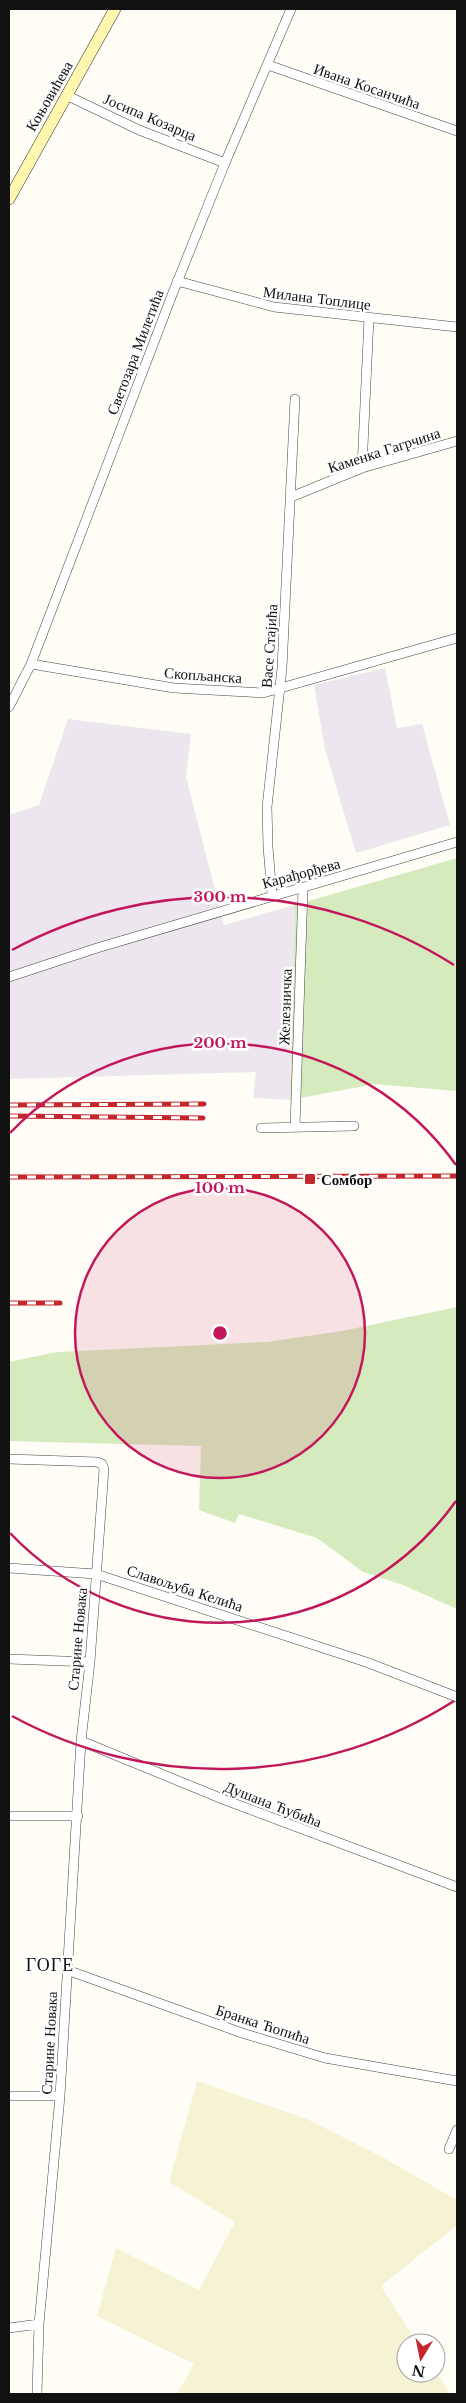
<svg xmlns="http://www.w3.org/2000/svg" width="466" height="2403" font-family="'Libre Baskerville',serif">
<rect width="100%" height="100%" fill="#fffdf5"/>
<!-- industrial -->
<path fill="#eee6ef" d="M385,668L397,728L422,724L450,825L356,853L325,749L314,685Z
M68,719L191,734L186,777L224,925L295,905L290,1100L253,1098L256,1072L9,1079V815L39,805Z"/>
<!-- farmland -->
<path fill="#f6f3d4" d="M197,2081L307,2119L384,2158L457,2200V2225L381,2286L417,2343H406V2373L436,2372L450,2394H177L194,2364L97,2316L116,2248L199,2290L235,2222L169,2182Z"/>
<!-- green -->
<path fill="#d5ebbd" d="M457,858V1091L374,1084L290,1100L295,905Z
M457,1307V1609L403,1585L363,1572L317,1538L239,1514L235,1523L199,1510L201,1446L9,1441V1362L57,1352L267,1342L342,1331Z"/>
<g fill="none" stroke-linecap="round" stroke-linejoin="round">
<!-- minor casing -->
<g stroke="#444" stroke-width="10">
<path id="minor" d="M268,65L457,131
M66,95L139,130L225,163
M177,281L274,307L457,327
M362,468L369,318
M291,497L362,468L457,441
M31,664L174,688L263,693L457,638
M9,707L31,664L172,295L225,163L291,9
M272,895L268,847L267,807L282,668L295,399
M9,977L97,948L457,842
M295,1127L303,889
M261,1128L354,1126
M9,1459L97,1462L102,1464L104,1469L90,1662L81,1741L60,2096L39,2324L37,2394
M9,1568L96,1574L366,1662L457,1697
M9,1659L90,1662
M81,1741L225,1800L457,1887
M9,1816H78
M67,1970L242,2033L325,2058L457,2081
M9,2096H60
M449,2149L457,2130
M9,2328L39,2324"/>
</g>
<!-- secondary casing -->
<g stroke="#333" stroke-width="12">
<path id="secondary" d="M9,199L115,9"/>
</g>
<!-- minor -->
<use href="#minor" stroke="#fff" stroke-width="9"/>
<!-- secondary -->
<use href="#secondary" stroke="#fff6b0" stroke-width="11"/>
<!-- rail casing -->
<g stroke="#c4262e" stroke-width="5">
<path id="rail" d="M9,1105L204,1104
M9,1116L203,1118
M9,1177L457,1176
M9,1303H60"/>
</g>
<!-- rail -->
<use href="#rail" stroke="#fff" stroke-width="3" stroke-dasharray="9" stroke-linecap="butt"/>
</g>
<!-- distance rings -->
<circle cx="220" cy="1333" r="145" fill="#c2185b" fill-opacity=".12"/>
<g fill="none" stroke="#c2185b" stroke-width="2.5">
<circle cx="220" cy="1333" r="145"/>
<path d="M456 1501A290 290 0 0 1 10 1533M10 1133A290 290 0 0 1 456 1165"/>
<path d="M454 1701A436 436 0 0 1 12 1716M12 950A436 436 0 0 1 454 965"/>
</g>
<!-- markers -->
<rect fill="#c4262e" stroke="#fff" stroke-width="2" x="304" y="1173" width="12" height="12" rx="2.5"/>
<g text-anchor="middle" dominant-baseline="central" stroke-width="5" stroke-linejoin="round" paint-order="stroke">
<!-- street labels -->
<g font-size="15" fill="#111" stroke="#fff">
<text transform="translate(367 86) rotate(19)">Ивана Косанчића</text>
<text transform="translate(49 96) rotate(-60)">Коњовићева</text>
<text transform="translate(150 117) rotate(23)">Јосипа Козарца</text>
<text transform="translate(317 298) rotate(7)">Милана Топлице</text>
<text transform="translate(135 352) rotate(-69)">Светозара Милетића</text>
<text transform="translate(384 450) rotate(-18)">Каменка Гагрчина</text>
<text transform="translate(269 646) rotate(-86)">Васе Стајића</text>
<text transform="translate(203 675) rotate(4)">Скопљанска</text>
<text transform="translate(301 873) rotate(-15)">Карађорђева</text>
<text transform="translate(285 1007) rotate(-88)">Железничка</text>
<text transform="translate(185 1588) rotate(18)">Славољуба Келића</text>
<text transform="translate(77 1639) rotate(-85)">Старине Новака</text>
<text transform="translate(273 1804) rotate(21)">Душана Ћубића</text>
<text transform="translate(263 2024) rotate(18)">Бранка Ћопића</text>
<text transform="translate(49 2043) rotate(-87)">Старине Новака</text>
</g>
<!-- poi labels -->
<g font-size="15" font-weight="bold" fill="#111" stroke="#fff" text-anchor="start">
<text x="321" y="1179">Сомбор</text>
</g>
<!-- quarter labels -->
<g font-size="18" letter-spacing="1" fill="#111" stroke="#fff">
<text x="50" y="1965">ГОГЕ</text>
</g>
</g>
<circle cx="220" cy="1333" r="8" fill="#c2185b" stroke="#fff" stroke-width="2.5"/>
<g font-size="15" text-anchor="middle" font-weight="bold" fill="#c2185b" stroke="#fff" stroke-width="5" stroke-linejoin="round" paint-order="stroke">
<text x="220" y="902">300 m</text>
<text x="220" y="1048">200 m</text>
<text x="220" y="1193">100 m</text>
</g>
<!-- border -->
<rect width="466" height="2403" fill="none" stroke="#111111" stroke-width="20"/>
<!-- north arrow -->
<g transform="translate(421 2358) rotate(190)"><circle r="24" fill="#ffffff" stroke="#a0a0a0"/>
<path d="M0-4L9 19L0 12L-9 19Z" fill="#c4262e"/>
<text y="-8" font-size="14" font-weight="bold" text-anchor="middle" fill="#111111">N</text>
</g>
</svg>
